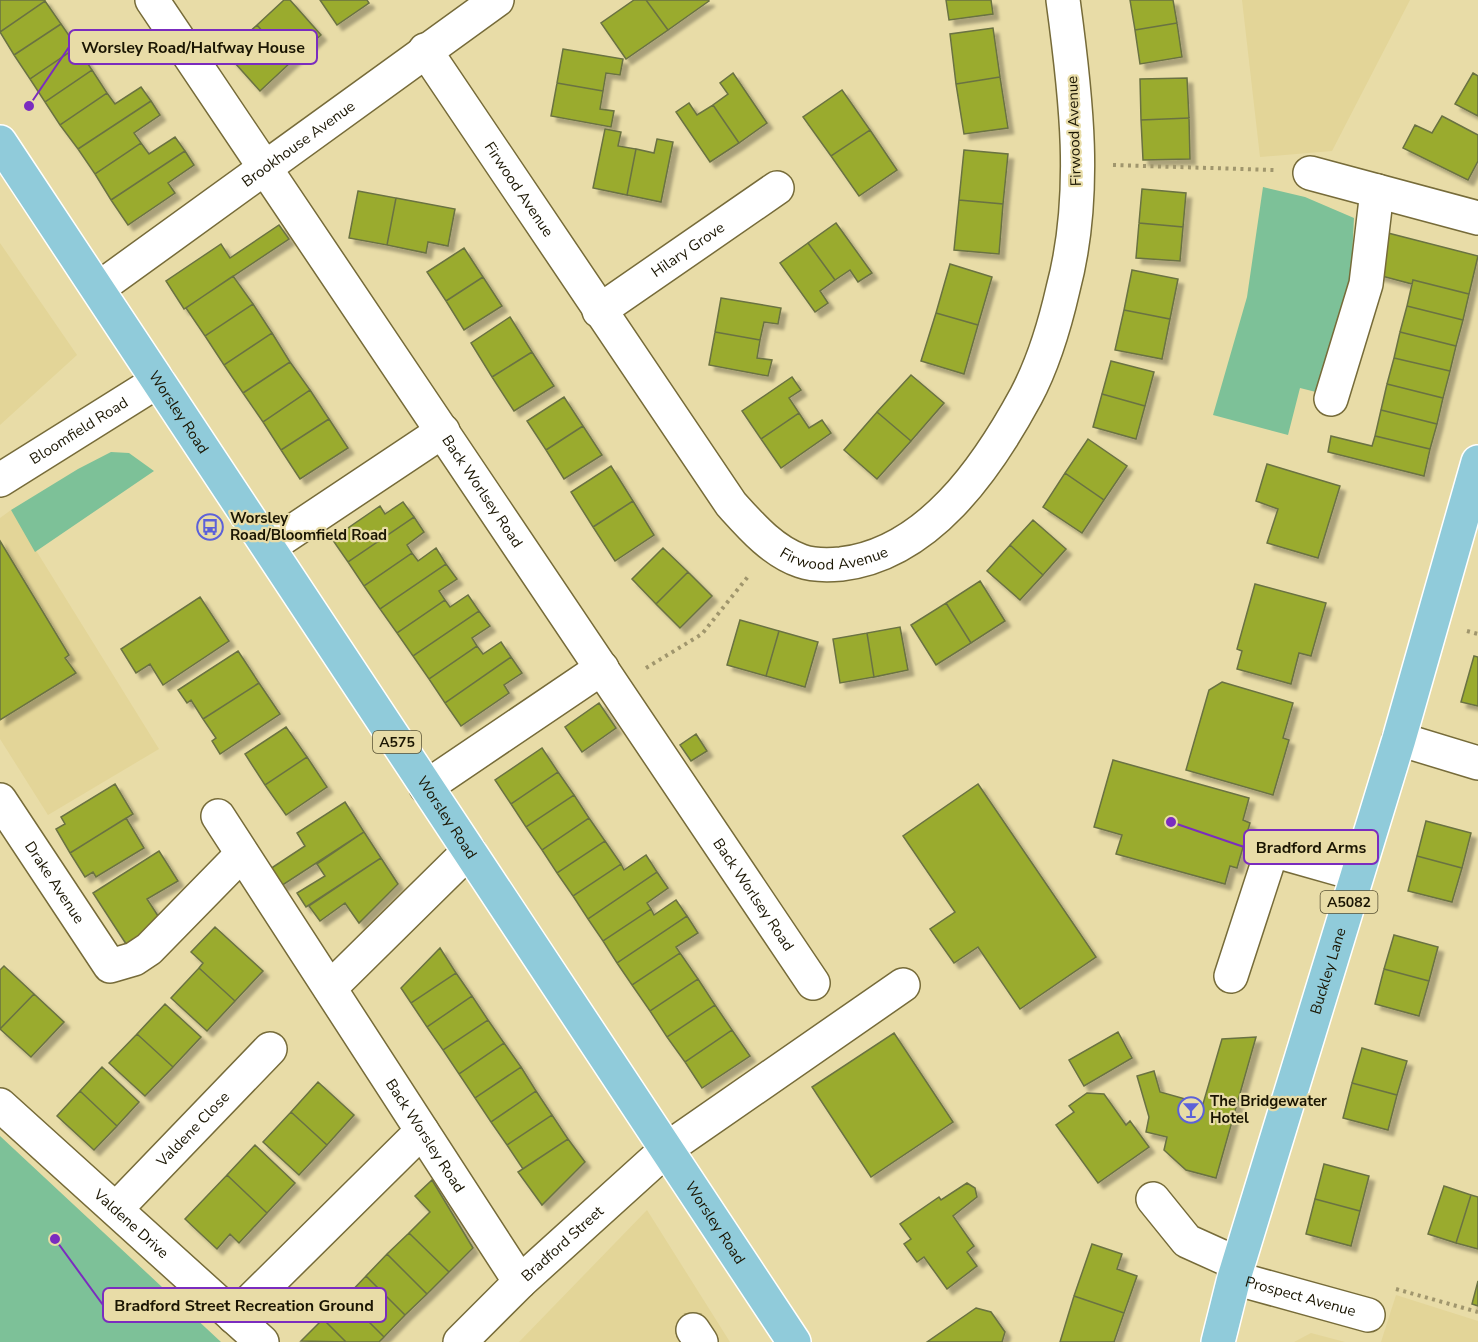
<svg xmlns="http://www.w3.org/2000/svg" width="1478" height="1342" font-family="'Nunito Sans',sans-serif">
<defs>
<filter id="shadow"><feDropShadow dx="5.5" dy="5.5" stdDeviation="1.5" flood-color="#0004"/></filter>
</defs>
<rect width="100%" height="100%" fill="#e8dca7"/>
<!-- built -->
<path fill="#e3d598" d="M1242,0H1410L1332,151L1260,157Z
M0,243L77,355L0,425Z
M11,510L159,749L48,815L0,739V518Z
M647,1210L730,1342H519Z
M1396,1295L1478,1321V1342H1381Z
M1311,1333L1345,1342H1294Z"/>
<!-- green -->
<path fill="#7dc198" d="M1263,187L1305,197L1354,218L1351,279L1320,393L1300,388L1288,435L1213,415L1247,297Z
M111,452L129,453L154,471L35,552L11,510L78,469Z
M0,1136L221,1342H0Z"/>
<!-- building -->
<path fill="#9aab2f" stroke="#6a7242" stroke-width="1.5" filter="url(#shadow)" d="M0,0H45V1L0,32Z
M284,0H290L321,35L290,63L257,25Z
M320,0H367L369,3L337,25Z
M634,0H646L668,30L626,59L601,23Z
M646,0H708L709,1L668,30Z
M946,0H991L993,14L949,20Z
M1130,0H1173L1177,23L1135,30Z
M45,1L61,24L14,55L0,32Z
M1177,23L1182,57L1140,64L1135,30Z
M61,24L77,47L30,79L14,55Z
M257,25L290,63L260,91L226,53Z
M993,28L1000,77L956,84L950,34Z
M77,47L92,70L45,102L30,79Z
M563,49L623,59L620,75L606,73L603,91L557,83Z
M92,70L107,93L60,125L45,102Z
M733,73L767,123L739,143L713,105L728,94L720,83Z
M1473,73L1478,76V116L1455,104Z
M1000,77L1008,128L964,134L956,84Z
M1187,78L1189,118L1141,120L1140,79Z
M557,83L603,91L600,109L614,111L611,127L551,116Z
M141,87L151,101L78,149L60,125L107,93L115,104Z
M842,90L870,130L831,156L803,117Z
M151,101L160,115L134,133L141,143L95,174L78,149Z
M689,103L697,115L713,105L739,143L710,162L676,112Z
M1442,116L1478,135V161L1468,180L1403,148L1415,125L1432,133Z
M1189,118L1190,159L1143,160L1141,120Z
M605,129L621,132L618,146L636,149L627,195L593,188Z
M870,130L897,170L859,196L831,156Z
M175,137L185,151L111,200L95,174L141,143L149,154Z
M657,139L673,142L661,202L627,195L636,149L654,153Z
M964,150L1008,154L1003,204L959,200Z
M185,151L194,165L168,183L175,193L128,225L111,200Z
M1142,189L1186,193L1183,227L1139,223Z
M358,191L396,198L387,245L349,238Z
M396,198L455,209L448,246L428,242L426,253L387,245Z
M959,200L1003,204L999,254L954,250Z
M836,223L872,273L858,282L850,270L835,280L808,243Z
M1139,223L1183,227L1180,261L1136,258Z
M279,225L289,239L184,309L166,281L221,244L230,258Z
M1388,233L1478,256L1469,294L1413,280L1412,284L1378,275Z
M808,243L835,280L820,291L828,303L815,312L780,263Z
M464,248L483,277L446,301L427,272Z
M950,264L992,277L978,325L936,313Z
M1132,270L1178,279L1170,319L1124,310Z
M233,276L253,304L205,336L186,308Z
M483,277L502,306L464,330L446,301Z
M1413,280L1469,294L1463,320L1407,306Z
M721,298L781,308L778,324L764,322L760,340L715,332Z
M253,304L272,333L224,365L205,336Z
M1407,306L1463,320L1456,346L1400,332Z
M1124,310L1170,319L1162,359L1115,350Z
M936,313L978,325L964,374L921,361Z
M510,317L532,352L492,377L471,343Z
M715,332L760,340L757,358L772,360L768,376L709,365Z
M1400,332L1456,346L1450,371L1394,358Z
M272,333L290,362L243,393L224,365Z
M532,352L554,386L514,411L492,377Z
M1394,358L1450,371L1443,398L1387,384Z
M1111,361L1154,372L1145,406L1102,394Z
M290,362L310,390L263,422L243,393Z
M911,375L944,403L911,441L877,412Z
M792,377L801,390L789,398L799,413L761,439L742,411Z
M1387,384L1443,398L1437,424L1381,410Z
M310,390L329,419L281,450L263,422Z
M1102,394L1145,406L1136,439L1093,427Z
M564,397L583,426L546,450L527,421Z
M1381,410L1437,424L1430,449L1375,436Z
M877,412L911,441L877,479L844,450Z
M799,413L809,428L822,420L831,433L781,468L761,439Z
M329,419L348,448L300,479L281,450Z
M583,426L602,455L564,479L546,450Z
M1331,436L1372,446L1375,436L1430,449L1424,476L1328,452Z
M1088,439L1127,466L1104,500L1065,473Z
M1267,464L1340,486L1318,558L1267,543L1278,509L1256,501Z
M611,466L633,501L593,527L571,492Z
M1065,473L1104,500L1082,533L1043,507Z
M633,501L654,535L615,561L593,527Z
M403,502L414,517L348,562L332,539L380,506L385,514Z
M414,517L424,532L407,545L412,553L364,586L348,562Z
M1033,520L1066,549L1043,575L1010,545Z
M0,541L69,655L65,658L76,673L0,720Z
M1010,545L1043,575L1020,600L987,571Z
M436,548L446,564L380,609L364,586L412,553L418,561Z
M663,548L688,572L656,604L632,579Z
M446,564L457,579L439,591L445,600L397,633L380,609Z
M688,572L712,596L680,628L656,604Z
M980,581L1005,621L971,643L946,603Z
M1255,584L1326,603L1311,656L1299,653L1291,684L1237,669L1242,651L1237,649Z
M468,595L479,611L413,656L397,633L445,600L450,607Z
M200,597L229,641L163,685L150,664L136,673L121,649Z
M946,603L971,643L936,665L911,625Z
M479,611L490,626L472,638L477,646L429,679L413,656Z
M740,620L779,631L766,676L727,665Z
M900,627L908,670L874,677L867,633Z
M779,631L818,642L805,687L766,676Z
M867,633L874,677L840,683L833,639Z
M501,642L511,657L445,703L429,679L477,646L483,654Z
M238,651L259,683L203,719L191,700L187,703L178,690Z
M1474,656L1478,657V706L1461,702Z
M511,657L522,673L504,685L509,693L461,726L445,703Z
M1222,682L1293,703L1283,738L1289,740L1273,795L1186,770L1209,690Z
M259,683L280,714L220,754L212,741L216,738L203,719Z
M599,703L616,728L582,752L565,727Z
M286,727L307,757L265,785L245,754Z
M696,734L707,751L691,761L680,745Z
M542,748L558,772L511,804L495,780Z
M307,757L327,787L286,815L265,785Z
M1113,760L1249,798L1243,820L1250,823L1237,868L1230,866L1225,884L1116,854L1122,835L1094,827Z
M558,772L574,795L526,827L511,804Z
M115,784L133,814L70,853L56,829L65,824L61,817Z
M978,784L1096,957L1020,1009L978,947L954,963L930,929L955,912L903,836Z
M574,795L589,818L542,850L526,827Z
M345,802L364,832L281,886L270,869L305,846L297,833Z
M126,818L144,848L96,877L93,872L85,877L70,853Z
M589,818L605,841L557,873L542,850Z
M1426,821L1471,833L1462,868L1417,856Z
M364,832L381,858L306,907L297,893L325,876L317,864Z
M605,841L621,864L573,896L557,873Z
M159,851L178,881L147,899L160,919L130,950L93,893Z
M646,855L657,872L588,919L573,896L621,864L624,870Z
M1417,856L1462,868L1452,902L1408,891Z
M381,858L398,884L359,923L345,903L320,921L309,906Z
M657,872L668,888L647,903L651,909L603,941L588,919Z
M676,900L687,916L617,963L603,941L651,909L654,915Z
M687,916L698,933L676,947L680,953L632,985L617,963Z
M215,927L263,971L235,1001L199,968L203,963L191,952Z
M1394,935L1438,947L1429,981L1384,969Z
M440,948L456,973L411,1003L401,988Z
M680,953L698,979L650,1011L632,985Z
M4,966L34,994L0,1029V970Z
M199,968L235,1001L207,1031L171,998Z
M1384,969L1429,981L1419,1016L1375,1004Z
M456,973L472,996L427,1027L411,1003Z
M698,979L715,1005L667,1037L650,1011Z
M34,994L64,1022L31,1057L0,1029Z
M472,996L488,1020L443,1050L427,1027Z
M165,1004L201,1037L173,1067L137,1034Z
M715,1005L732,1030L685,1062L667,1037Z
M488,1020L504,1043L459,1074L443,1050Z
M732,1030L750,1056L702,1088L685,1062Z
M1118,1032L1132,1058L1084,1086L1069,1060Z
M894,1033L953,1122L871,1177L812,1087Z
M137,1034L173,1067L145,1096L109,1063Z
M1256,1037L1216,1178L1186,1170L1164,1150L1167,1137L1146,1132L1149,1117L1137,1076L1154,1071L1160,1092L1203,1104L1222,1039Z
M504,1043L521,1067L475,1098L459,1074Z
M1362,1048L1407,1061L1397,1095L1352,1083Z
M102,1067L139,1102L117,1126L80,1091Z
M521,1067L536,1091L491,1122L475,1098Z
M318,1082L354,1115L327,1145L291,1112Z
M1352,1083L1397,1095L1388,1130L1343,1118Z
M80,1091L117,1126L94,1150L57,1116Z
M536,1091L552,1115L507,1145L491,1122Z
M1087,1093L1104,1094L1126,1125L1130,1121L1149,1147L1098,1183L1056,1125L1074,1112L1069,1106Z
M291,1112L327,1145L299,1175L263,1142Z
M552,1115L568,1139L523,1169L507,1145Z
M568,1139L585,1162L542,1205L518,1172Z
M255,1145L295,1183L267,1213L227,1175Z
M1324,1164L1369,1176L1360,1211L1315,1199Z
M227,1175L267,1213L239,1243L230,1234L217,1249L185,1219Z
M432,1180L473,1248L449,1272L409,1233L430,1212L415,1196Z
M967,1183L975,1188L977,1197L953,1216L974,1246L967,1252L977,1266L947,1289L924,1257L917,1262L904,1244L911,1239L900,1224L939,1197L941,1200Z
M1444,1186L1471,1195L1456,1243L1428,1234Z
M1471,1195L1478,1197V1249L1456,1243Z
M1315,1199L1360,1211L1351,1246L1306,1234Z
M409,1233L449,1272L427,1294L387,1254Z
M1092,1244L1122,1254L1117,1269L1137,1276L1124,1313L1074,1296Z
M387,1254L427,1294L405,1315L366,1276Z
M366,1276L405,1315L384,1337L345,1298Z
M1478,1281V1306L1472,1304Z
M1074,1296L1124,1313L1114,1342H1060Z
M345,1298L384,1337L379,1342H346L323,1319Z
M976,1308L991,1312L1005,1332L1002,1342H927Z
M323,1319L346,1342L301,1341Z"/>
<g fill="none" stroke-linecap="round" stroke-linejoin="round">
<!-- minor casing -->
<g stroke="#766b39" stroke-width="36">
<g id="minor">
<path id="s1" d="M152,0L813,983"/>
<path id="s2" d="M425,50L731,504C750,525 772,551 801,561C812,565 829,565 841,564C928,554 987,468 1026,396C1043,364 1055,324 1063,289C1088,195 1076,95 1063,0"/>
<path d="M1310,173L1478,218"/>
<path id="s3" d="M99,288L497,0"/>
<path id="s4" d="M599,311L777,188"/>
<path d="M1331,399L1366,284L1377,191"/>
<path id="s5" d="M0,480L158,381"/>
<path d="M269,547L443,431"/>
<path d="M1399,739L1478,763"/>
<path d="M426,787L602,668"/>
<path id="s6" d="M0,800L110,966L134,959L149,949L242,854"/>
<path id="s7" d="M218,816L520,1282"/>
<path d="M1231,976L1272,850L1357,874"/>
<path d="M330,988L469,851"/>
<path id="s8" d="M0,1105L262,1342"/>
<path d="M1153,1199L1187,1241L1238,1264"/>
<path id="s9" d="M116,1209L270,1049"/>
<path id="s10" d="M1234,1278L1368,1315"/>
<path d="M234,1317L422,1131"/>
<path d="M693,1330L701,1342"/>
<path id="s11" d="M460,1342L520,1282L668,1148L903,985"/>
</g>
</g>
<!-- major casing -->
<g stroke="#fff" stroke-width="36">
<g id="major">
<path id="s12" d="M0,142L794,1342"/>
<path id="s13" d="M1218,1342L1234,1278L1399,739L1478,462"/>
</g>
</g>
<!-- path -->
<path stroke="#a0966d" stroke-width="4" stroke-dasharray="3 4.5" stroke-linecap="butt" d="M1113,165L1274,170
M1467,631L1478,634
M646,668L702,634L750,574
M1396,1289L1478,1312"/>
<!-- minor -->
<use href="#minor" stroke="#fff" stroke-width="33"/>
<!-- major -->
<use href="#major" stroke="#90cbda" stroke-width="33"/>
</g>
<!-- icons -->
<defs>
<g id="bus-ring" transform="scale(1.35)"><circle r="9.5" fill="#e8dca7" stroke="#5c61d9" stroke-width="1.5"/><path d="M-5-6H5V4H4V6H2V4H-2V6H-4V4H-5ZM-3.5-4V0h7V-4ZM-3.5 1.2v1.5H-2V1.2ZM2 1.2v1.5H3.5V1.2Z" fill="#5c61d9"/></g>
<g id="bar-ring" transform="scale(1.35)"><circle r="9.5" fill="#e8dca7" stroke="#5c61d9" stroke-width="1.5"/><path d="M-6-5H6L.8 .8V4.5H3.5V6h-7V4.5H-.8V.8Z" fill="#5c61d9"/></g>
</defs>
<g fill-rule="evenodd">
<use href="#bus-ring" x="210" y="527"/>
<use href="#bar-ring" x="1191" y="1110"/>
</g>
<g text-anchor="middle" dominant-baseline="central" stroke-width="4.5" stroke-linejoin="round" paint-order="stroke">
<!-- shield labels -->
<g fill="#e8dca7" stroke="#585134" stroke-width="1.5">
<rect x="373" y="731" width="48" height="22" rx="4.5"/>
<rect x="1320.5" y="891" width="57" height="22" rx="4.5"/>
</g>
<g font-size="14" font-weight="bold" fill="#1a1502">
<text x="397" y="742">A575</text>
<text x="1349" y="902">A5082</text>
</g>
<!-- street labels -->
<g font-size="15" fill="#1a1502" stroke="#e8dca7">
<text transform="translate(1074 131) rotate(-92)">Firwood Avenue</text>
<text stroke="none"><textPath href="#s3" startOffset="246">Brookhouse Avenue</textPath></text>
<text stroke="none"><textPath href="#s2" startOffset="168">Firwood Avenue</textPath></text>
<text stroke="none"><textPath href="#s4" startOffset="108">Hilary Grove</textPath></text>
<text stroke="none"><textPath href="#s12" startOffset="324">Worsley Road</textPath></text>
<text stroke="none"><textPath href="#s5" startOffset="93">Bloomfield Road</textPath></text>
<text stroke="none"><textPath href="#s1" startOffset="592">Back Worlsey Road</textPath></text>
<text stroke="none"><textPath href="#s2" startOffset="672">Firwood Avenue</textPath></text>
<text stroke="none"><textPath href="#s12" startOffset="810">Worsley Road</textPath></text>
<text stroke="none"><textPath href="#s6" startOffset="99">Drake Avenue</textPath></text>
<text stroke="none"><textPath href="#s1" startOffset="1078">Back Worlsey Road</textPath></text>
<text stroke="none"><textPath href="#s13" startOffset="387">Buckley Lane</textPath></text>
<text stroke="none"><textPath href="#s9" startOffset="111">Valdene Close</textPath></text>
<text stroke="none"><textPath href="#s7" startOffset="381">Back Worsley Road</textPath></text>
<text stroke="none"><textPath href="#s12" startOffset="1296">Worsley Road</textPath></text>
<text stroke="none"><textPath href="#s8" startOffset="177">Valdene Drive</textPath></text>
<text stroke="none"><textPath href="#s11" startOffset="142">Bradford Street</textPath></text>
<text stroke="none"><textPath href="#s10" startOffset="69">Prospect Avenue</textPath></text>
</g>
<!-- poi labels -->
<g font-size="15" font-weight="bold" fill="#1a1502" stroke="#e8dca7" text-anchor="start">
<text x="230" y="518">Worsley<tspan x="230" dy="17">Road/Bloomfield Road</tspan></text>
<text x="1210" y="1101">The Bridgewater<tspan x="1210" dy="17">Hotel</tspan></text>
</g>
</g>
<!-- callouts -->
<path fill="none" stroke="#7b2cbf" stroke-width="2" d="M29 106L69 47M1171 822L1244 847M55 1239L103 1305"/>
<g fill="#7b2cbf" stroke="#e8dca7" stroke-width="2">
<circle cx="29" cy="106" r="6"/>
<circle cx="1171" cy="822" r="6"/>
<circle cx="55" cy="1239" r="6"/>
</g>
<g fill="#e8dca7" stroke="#7b2cbf" stroke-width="2">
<rect x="69" y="30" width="248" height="34" rx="6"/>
<rect x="1244" y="830" width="134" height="34" rx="6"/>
<rect x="103" y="1288" width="283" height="34" rx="6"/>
</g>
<g font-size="16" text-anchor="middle" font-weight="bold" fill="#1a1502">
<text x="193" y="53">Worsley Road/Halfway House</text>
<text x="1311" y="853">Bradford Arms</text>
<text x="244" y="1311">Bradford Street Recreation Ground</text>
</g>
</svg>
